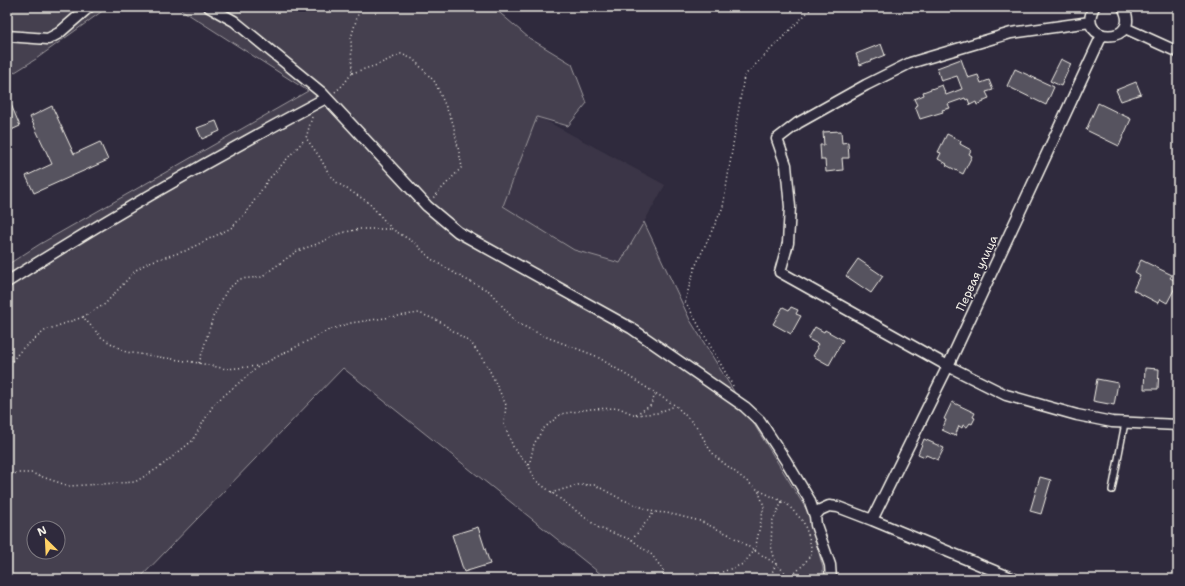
<svg xmlns="http://www.w3.org/2000/svg" width="1185" height="586" font-family="'Shantell Sans',sans-serif">
<rect width="100%" height="100%" fill="#2f2a3d"/>
<filter id="ink" filterUnits="userSpaceOnUse"><feTurbulence type="fractalNoise" baseFrequency=".025" numOctaves="2"/><feDisplacementMap in="SourceGraphic" scale="8" xChannelSelector="R" yChannelSelector="G"/><feConvolveMatrix kernelMatrix="1 2 1 2 8 2 1 2 1" color-interpolation-filters="sRGB"/></filter>
<g filter="url(#ink)">
<!-- built -->
<path fill="#3b3647" d="M537,116L665,185L621,263L574,250L503,206Z"/>
<!-- green -->
<path fill="#454050" stroke="#9c989c" fill-rule="evenodd" d="M7,7H108L36,59L7,77Z
M177,7H493L529,38L572,64L587,103L568,126L537,117L503,206L574,250L620,263L644,222L690,320L808,512L823,568V579H607L343,368L139,579H7V265L40,244L308,91ZM34,528H58V552H34Z"/>
<!-- building -->
<path fill="#56525f" stroke="#f4f1e8" d="M881,44L885,55L860,65L856,54Z
M961,59L968,78L978,75L981,83L989,80L993,90L986,92L989,98L984,100V102L977,105L976,102L970,105L968,99L966,100L965,98L948,104L950,108L942,110L943,112L920,119L915,106L917,105L914,99L924,95L923,92L942,85L946,95L962,89L957,76L941,81L937,68Z
M1061,59L1071,64L1061,86L1050,81Z
M1015,69L1054,87L1046,105L1007,86Z
M1136,82L1141,94L1121,101L1116,90Z
M7,95L20,126L7,132Z
M1098,103L1131,119L1119,146L1086,130Z
M52,106L74,154L100,142L108,160L34,193L26,176L52,164L30,117Z
M216,121L220,131L202,139L197,128Z
M841,131L842,143L848,142L849,158H842L843,170L826,172L825,160H821L820,145H824L823,132Z
M947,134L961,141L960,144L971,150L969,154L972,156L963,174L946,165L947,164L938,159L941,153L938,152Z
M858,259L883,276L871,293L846,276Z
M1141,260L1172,275L1170,278L1178,282L1167,303L1160,299L1158,303L1133,290L1140,275L1135,272Z
M783,307L789,310L791,307L798,310L796,314L801,316L791,334L773,324Z
M815,327L824,332L825,330L843,340L829,365L813,356L818,348L816,347L818,344L808,339Z
M1145,368L1159,369L1158,389H1144Z
M1097,379L1118,383L1114,405L1093,401Z
M952,402L975,413L973,417L975,418L972,424L970,423L967,427L963,425L962,428L959,426L955,436L942,430L946,420L944,419Z
M924,439L944,448L938,460L926,455L925,457L918,454Z
M1040,477L1051,480L1041,514L1030,511Z
M478,527L490,564L464,572L452,535Z"/>
<g fill="none" stroke-linecap="round" stroke-linejoin="round">
<!-- lane casing -->
<g stroke="#f4f1e8" stroke-width="8">
<path id="lane" d="M1112,490L1125,423"/>
</g>
<!-- street casing -->
<g stroke="#f4f1e8" stroke-width="13">
<path id="street" d="M209,7L234,21L321,92L427,206L458,232L631,328L745,407L760,421L786,461L809,499L815,516
M1094,7C1074,45 1144,45 1123,7
M1090,22L1011,33L910,63L866,85L798,123L777,139L786,165L790,207L788,243L780,272L948,366L1006,395L1077,415L1112,422L1178,425
M1125,28L1178,52
M7,36L48,39L59,33L89,7
M7,282C111,216 218,155 326,98
M872,520L948,366L1102,35
M831,579L830,565L816,525L815,516L820,510L829,506L838,507L872,520L1014,579"/>
</g>
<!-- path -->
<path stroke="#f4f1e8" stroke-width="1.5" stroke-dasharray="1 3" stroke-linecap="butt" d="M352,73L377,65L401,54L413,59L435,82L453,123L462,167L433,198
M335,92L343,85L352,73L351,38L360,7
M312,117L306,138L319,156L328,172L336,182L368,202L392,229L415,243L431,259L461,277L489,291L517,323L544,336L596,356L676,406L697,427L710,450L716,457L758,490L786,503L803,521L809,537L812,552L805,563L789,579
M83,317L105,304L136,270L149,262L185,251L231,228L246,213L268,180L305,139
M199,363L213,317L227,290L240,279L261,277L297,251L317,244L338,234L359,229H392
M7,367L22,349L46,330L83,317L102,338L126,352L199,363L226,369L258,366
M733,386L685,301L695,267L723,207L744,76L813,7
M636,414L650,406L656,393
M7,475L17,473H31L69,486L135,482L160,467L192,441L214,404L259,366L329,330L351,323L419,313L439,321L472,344L488,367L506,405L504,424L514,449L529,466
M551,493L578,485H595L621,499L654,512L667,513L700,521L730,535L776,564L769,579
M782,502L772,522L771,546L776,564L790,577
M632,540L654,512
M663,579V570L652,555L632,540L599,528L535,480L529,466L534,444L543,429L561,414L590,409L619,408L635,415L657,413L675,406
M708,579L712,576L743,564L755,550L764,506L758,490"/>
<!-- lane -->
<use href="#lane" stroke="#2f2a3d" stroke-width="5"/>
<!-- street -->
<use href="#street" stroke="#2f2a3d" stroke-width="10"/>
</g>
</g>
<g text-anchor="middle" dominant-baseline="central" stroke-width="3" stroke-linejoin="round" paint-order="stroke">
<!-- street labels -->
<g font-size="12" fill="#f4f1e8" stroke="#2f2a3d">
<text transform="translate(977 273) rotate(-65)">Первая улица</text>
</g>
</g>
<!-- margin -->
<rect width="1185" height="586" fill="none" stroke="#2f2a3d" stroke-width="24"/>
<rect x="12" y="12" width="1161" height="562" fill="none" stroke="#f4f1e8" stroke-width="1.5" filter="url(#ink)"/>
<!-- north arrow -->
<g transform="translate(46 540) rotate(336)"><circle r="19" fill="#2f2a3d" stroke="#7e7a81"/>
<path d="M0-3L7 15L0 10L-7 15Z" fill="#ffd166"/>
<text y="-6" font-size="11" font-weight="bold" text-anchor="middle" fill="#f4f1e8">N</text>
</g>
</svg>
